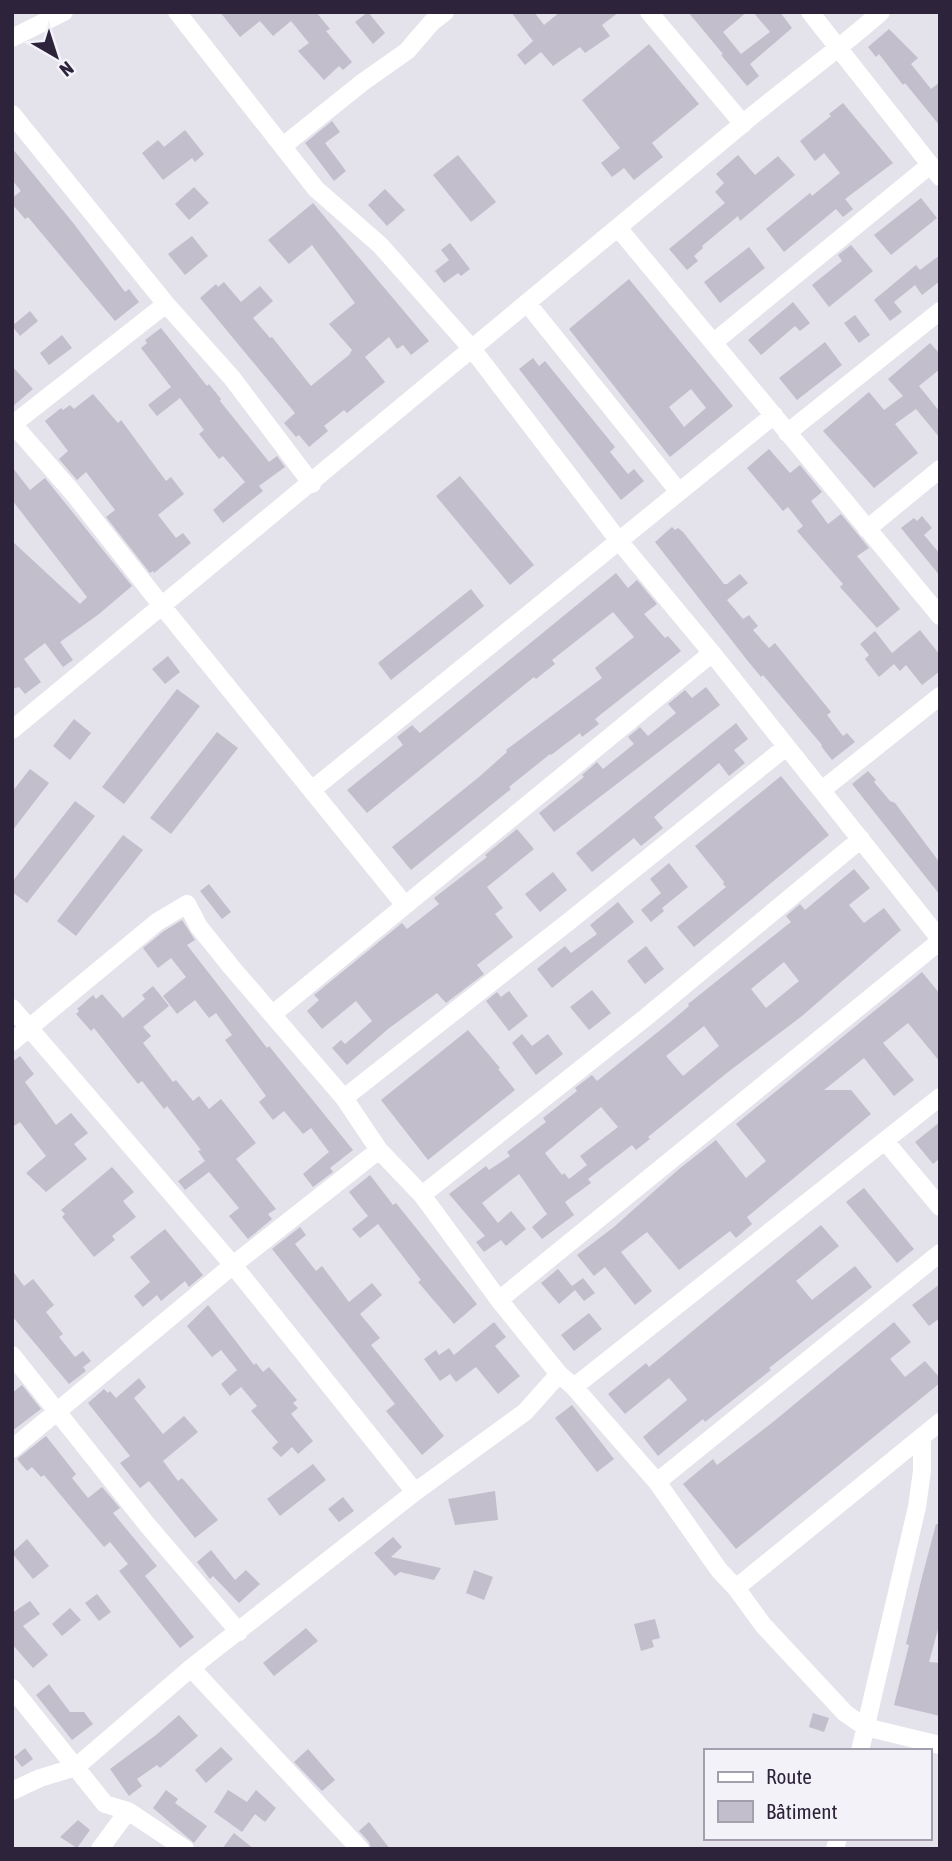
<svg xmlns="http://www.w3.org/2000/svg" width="952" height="1861" font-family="'Asap Condensed',sans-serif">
<rect width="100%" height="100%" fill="#e4e2eb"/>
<!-- building -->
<path fill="#c2becc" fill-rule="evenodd" d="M220,12H316L330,29L326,31L352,62L343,70L339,66L324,80L298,51L309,43L291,21L273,36L260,21L240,37Z
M368,12L385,33L373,44L355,22Z
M511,12H534L544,25L560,12H619L602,25L610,36L585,53L580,47L553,66L541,52L525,65L517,55L533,41Z
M688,12H747L723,32L741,54L770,32L753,12H780L792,28L750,64L759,76L747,86L721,55L723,54Z
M889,29L918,58L911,64L931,89L940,82V126L905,83L903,85L879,54L876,57L868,47Z
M649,44L699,104L652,143L663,157L634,180L624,168L612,177L601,163L620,148L582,100Z
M843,103L893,163L845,199L853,209L843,217L836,209L784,252L766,229L810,193L812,196L840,173L824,153L815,161L800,141L831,116L829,114Z
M332,121L340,132L325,143L346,171L334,181L305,143Z
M185,130L204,154L195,162L192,158L163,180L142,153L158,140L164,147Z
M12,148L74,224L125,292L129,289L139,302L115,321L28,217L25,219L12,204V198L21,191L12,180Z
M458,155L496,202L471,222L433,175Z
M738,155L755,175L778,156L795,175L740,221L738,216L702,246L703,248L694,256L698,261L687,270L669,249L725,203L715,192L724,183L716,174Z
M194,187L209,203L189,220L175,204Z
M385,189L405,210L387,226L368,205Z
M921,198L937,218L891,255L874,235Z
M313,203L429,341L411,355L403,345L397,349L389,337L365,357L385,382L347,413L344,410L324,426L328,431L309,447L299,435L296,437L284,423L295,413L200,298L216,284L218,287L224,282L241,302L260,286L273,301L253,318L270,338L272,337L311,386L349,355L352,350L329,324L355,303L312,245L289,264L268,240Z
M192,236L208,256L185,275L168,254Z
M450,243L470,269L461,276L458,273L444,283L435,271L449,260L441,250Z
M851,245L873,271L829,307L812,285L842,261L838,255Z
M749,247L765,268L720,303L704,282Z
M940,255V281L922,295L915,285L894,302L902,312L890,321L874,300L916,265L920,270Z
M629,279L733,406L670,457L569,329ZM691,389L706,408L684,427L669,407Z
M793,302L810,323L800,331L795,326L761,355L748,340Z
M30,311L38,321L20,336L12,326Z
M855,315L870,335L859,343L844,323Z
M161,328L207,386L209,384L221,399L220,401L269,462L277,456L285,467L259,486L263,491L223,523L213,510L245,482L223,456L219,459L199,434L204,430L180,398L157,416L148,405L171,387L141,348L147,343L145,340Z
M62,335L72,348L49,365L40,353Z
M825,342L842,365L797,400L779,378Z
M930,343L940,354V369L919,386L940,412V438L916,409L895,424L918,453L874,488L823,431L869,392L884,410L903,396L888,379Z
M533,358L539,366L545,361L615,447L610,452L628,474L634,469L644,481L621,500L519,369Z
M12,366L33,389L12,407Z
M93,394L118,423L121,420L166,481L171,477L184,494L158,515L176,538L183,533L191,543L154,573L153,571L150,573L106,517L115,510L86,472L77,480L59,459L68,451L45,421L61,408L63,410L70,405L74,409Z
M769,449L790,473L800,465L822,492L811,501L828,524L841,514L869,548L857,556L900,609L877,628L840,587L843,584L797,531L803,526L788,507L783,511L747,468Z
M12,467L30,490L45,478L132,586L99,614L60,642L73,660L63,667L45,643L24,659L41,682L25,694L19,687L12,689V541L80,604L87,597L12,500Z
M460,476L534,565L510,585L436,496Z
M922,516L932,528L924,535L940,554V576L901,528L914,518L917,521Z
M672,527L675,530L678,528L683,532L724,584H727L740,574L748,583L727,600L743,619L749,615L758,626L753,630L769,648L775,643L831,712L827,715L843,736L847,733L855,742L832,760L821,746L822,745L763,675L761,677L747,660L655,542Z
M616,573L628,588L637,580L657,604L644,614L665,638L668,636L681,651L595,719L599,724L582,737L580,733L551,755L550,754L509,787L511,789L411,870L392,847L479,777L507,752L506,750L602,678L595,668L634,637L613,612L552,660L555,664L536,679L534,677L367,813L347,790L403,745L397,737L412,725L420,733Z
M471,589L484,606L391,680L378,663Z
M920,630L940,655V671L922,685L906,665L900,671L894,664L879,677L865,659L869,655L860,644L875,631L892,653Z
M168,656L180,672L165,684L152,669Z
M706,687L720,705L554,832L539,813L584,777L582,775L597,762L603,769L634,744L628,737L640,727L648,736L676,713L668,704L685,690L692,698Z
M177,689L200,706L124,804L102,787Z
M74,719L91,733L70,760L53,746Z
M736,723L748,739L734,750L745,763L729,776L719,763L654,817L663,828L641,846L634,838L592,872L576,853Z
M217,732L238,748L171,834L150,818Z
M30,769L49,783L12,831V792Z
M868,771L876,780L874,782L890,801L895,803L940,863V895L852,784Z
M781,776L829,835L694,947L677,927L726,887L723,884L724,882L695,846Z
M75,801L95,816L27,903L12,892V882Z
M517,829L534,849L487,887L503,908L495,914L513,937L477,965L484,974L446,1003L437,993L388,1029L347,1065L332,1048L341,1040L345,1044L372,1021L356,1001L322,1029L307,1011L319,1000L314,995L402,923L407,929L439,904L434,898L487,857L485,855Z
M123,835L143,850L76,936L57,921Z
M669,863L688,887L662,908L664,911L651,922L641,910L661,893L650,879Z
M854,869L870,888L849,905L864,923L884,908L901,930L802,1016L728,1072L648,1137L650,1139L636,1150L632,1145L588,1179L591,1183L565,1202L574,1215L542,1239L532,1227L547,1214L519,1174L482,1203L498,1223L511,1211L526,1229L506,1246L501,1240L484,1252L476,1242L485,1236L449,1194L486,1166L489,1170L510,1156L507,1152L546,1122L543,1118L577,1091L575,1088L592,1075L597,1081L669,1023L689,1006L688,1004L791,922L786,916L800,904L805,910ZM784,962L799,981L766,1008L751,989ZM704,1026L719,1046L683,1076L666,1056ZM601,1107L618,1127L580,1156L587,1165L569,1179L564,1173L562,1175L545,1153Z
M553,872L567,890L540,912L525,894Z
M209,884L231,912L222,919L200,891Z
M618,902L634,922L552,988L537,969L565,946L571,953L597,934L590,925Z
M182,920L195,940L187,945L267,1048L269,1046L353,1150L330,1168L333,1172L313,1187L303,1174L329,1152L311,1128L303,1134L284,1111L273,1120L259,1102L266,1096L225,1040L232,1035L216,1013L209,1018L195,1000L177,1014L163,996L186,977L171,958L158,968L143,948L164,931Z
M646,946L664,969L645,984L627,961Z
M922,972L940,994V1062L908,1023L883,1043L914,1080L894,1096L864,1058L824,1090H851L871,1114L747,1217L752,1224L736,1238L730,1231L679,1270L647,1232L621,1252L652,1291L635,1305L605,1267L594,1276L577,1255L614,1227L679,1169L716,1140L746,1178L766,1161L736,1124Z
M153,986L169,1006L143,1027L151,1036L143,1043L173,1082L176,1080L193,1101L199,1096L209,1109L221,1099L256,1143L236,1159L276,1209L268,1214L272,1219L248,1239L229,1216L239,1208L209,1172L185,1190L178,1181L205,1161L198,1151L201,1150L167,1106L164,1109L142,1081L138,1084L94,1028L91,1031L76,1014L79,1011L77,1009L93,995L96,999L102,994L123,1018L145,999L142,995Z
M592,990L611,1013L589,1030L570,1007Z
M509,991L528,1016L509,1031L486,1001L497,992L501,997Z
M468,1030L500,1068L498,1069L515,1090L428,1160L381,1100Z
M522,1034L532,1046L548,1034L563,1054L536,1075L512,1043Z
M20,1056L34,1074L25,1082L56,1125L71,1113L88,1133L74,1144L87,1159L46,1192L26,1173L46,1156L20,1122L12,1127V1062Z
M940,1122V1158L933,1164L915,1142Z
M112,1167L134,1192L123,1201L136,1217L112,1236L115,1240L94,1257L62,1217L65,1214L61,1210Z
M370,1175L393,1205L396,1203L477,1304L454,1324L418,1282L421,1280L378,1224L360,1238L352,1229L368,1216L349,1192Z
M864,1188L914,1249L897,1263L846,1202Z
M821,1225L839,1246L796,1281L812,1300L855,1266L872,1287L769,1368L771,1370L705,1422L703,1419L658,1456L643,1437L687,1400L686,1398L669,1378L625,1414L608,1394L646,1363L649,1367Z
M300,1227L306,1235L295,1244L316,1271L322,1266L349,1302L372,1283L382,1295L360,1314L380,1338L371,1345L444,1436L422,1455L386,1411L395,1404L272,1249Z
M165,1229L203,1275L189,1287L185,1281L161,1301L157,1295L143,1307L134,1296L150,1282L130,1257Z
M558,1269L572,1286L583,1278L595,1293L584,1301L575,1290L559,1304L541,1283Z
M12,1270L24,1286L33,1279L54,1305L46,1312L63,1334L59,1337L75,1357L83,1351L91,1361L83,1367L86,1371L69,1384L12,1316Z
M940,1284V1318L929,1326L912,1305Z
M208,1305L254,1365L256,1363L263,1372L269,1367L297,1400L293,1403L298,1408L291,1414L313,1441L298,1454L292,1447L281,1457L272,1448L278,1442L251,1411L257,1406L241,1387L230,1396L221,1384L237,1370L221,1350L212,1357L187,1326Z
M589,1313L602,1329L574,1351L561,1335Z
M494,1322L506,1337L495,1346L520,1376L498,1394L476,1367L456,1382L450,1374L440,1381L424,1359L436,1350L439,1355L449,1348L454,1355Z
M894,1322L911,1342L890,1359L905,1377L925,1361L940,1378V1383L736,1549L683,1484L713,1459L717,1465L773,1422Z
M139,1378L146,1387L134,1398L163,1434L184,1416L198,1432L163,1461L178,1481L182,1478L218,1520L195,1538L149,1481L140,1488L120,1463L130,1456L88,1403L104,1389L108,1393L110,1391L116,1398Z
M22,1385L41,1409L12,1431V1393Z
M572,1405L614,1459L597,1472L555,1418Z
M46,1436L76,1474L72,1478L88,1498L102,1487L120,1508L113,1513L157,1566L145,1576L194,1637L180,1648L119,1571L128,1564L110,1542L104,1547L44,1475L41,1477L32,1467L27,1471L17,1459Z
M313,1464L326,1480L280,1516L267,1499Z
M495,1491L498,1520L455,1525L448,1499Z
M343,1497L354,1511L339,1522L328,1509Z
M936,1524L940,1525V1622L929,1662L940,1663V1716L894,1705L909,1645L906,1644L921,1581Z
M393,1537L402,1547L391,1557L441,1568L434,1580L400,1572L395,1576L374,1553Z
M27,1539L49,1566L33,1579L12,1553Z
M211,1550L235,1580L246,1570L260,1584L239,1603L213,1576L210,1579L197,1562Z
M474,1570L493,1577L484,1600L466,1593Z
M97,1594L111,1612L99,1621L85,1603Z
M30,1601L40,1614L23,1626L48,1655L33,1668L12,1644V1613Z
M70,1608L81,1620L62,1636L52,1624Z
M655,1619L660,1638L652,1640L654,1647L641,1651L634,1624Z
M306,1628L318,1641L274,1676L263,1663Z
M49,1684L70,1712H84L93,1724L72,1740L36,1695Z
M813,1713L829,1718L824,1732L809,1727Z
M179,1715L198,1736L160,1768L157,1765L137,1779L142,1786L129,1796L110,1769L156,1735Z
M221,1747L233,1759L206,1783L195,1770Z
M25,1748L33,1759L22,1767L14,1757Z
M308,1749L335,1780L322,1791L294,1762Z
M166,1790L178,1799L175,1803L207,1826L194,1843L153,1808Z
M228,1790L247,1802L256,1790L276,1808L265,1822L255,1814L242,1832L214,1812Z
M78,1820L90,1830L77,1848L60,1837Z
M369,1822L390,1849H371L369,1842L359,1831Z
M234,1833L254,1849H222Z"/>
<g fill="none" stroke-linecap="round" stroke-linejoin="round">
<!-- street -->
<path stroke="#fff" stroke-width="18" d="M177,12L316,189L380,245L473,350L619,541L712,653L940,939
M649,12L743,124
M810,12L940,177
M12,38L64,12
M12,114L166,304L232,378L312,484
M283,146L363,82L407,51L432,22L445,12
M619,229L940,616
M527,303L679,492
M714,342L930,165
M12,423L74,494L162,606L404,904
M12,425L166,304
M787,433L940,311
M867,529L940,469
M12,730C255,529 498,328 740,126C786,87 836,52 881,12
M313,789L774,415
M822,790L940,696
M12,1008L233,1265L415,1492
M273,1014L712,653
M12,1042L157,922L187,904L199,927L233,969L344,1098L379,1150L422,1195L499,1300L559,1374L574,1387L657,1482L719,1570L736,1588L763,1625L845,1713L865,1727L940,1745
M344,1098L567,923L786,747
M885,1141L940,1207
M422,1195L645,1018L861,839
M499,1300L940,941
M12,1355L149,1527L239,1632
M574,1387L940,1097
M12,1449L233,1265L379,1150
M657,1482L940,1253
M736,1588L940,1422
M191,1668L360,1849
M12,1688L105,1804L128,1811L185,1849
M860,1751L917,1507L922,1471V1437
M12,1791L40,1778L76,1767L191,1668L415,1492L525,1412L559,1374
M100,1849L128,1811
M835,1849L838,1838"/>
</g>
<!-- border -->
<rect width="952" height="1861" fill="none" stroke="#2d233b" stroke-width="28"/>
<!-- legend -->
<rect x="704" y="1749" width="228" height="91" fill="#f3f2f8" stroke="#a49fac" stroke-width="2"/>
<rect x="718" y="1772" width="35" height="10" fill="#ffffff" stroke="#a49fac" stroke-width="2"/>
<text x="766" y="1784" font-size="21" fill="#2d233b">Route</text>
<rect x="718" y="1801" width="35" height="21" fill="#c2becc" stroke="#a49fac" stroke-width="2"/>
<text x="766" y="1819" font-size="21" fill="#2d233b">Bâtiment</text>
<!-- north arrow -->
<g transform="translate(56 56) rotate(141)" stroke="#f3f2f8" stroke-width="5" paint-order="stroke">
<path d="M0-5L12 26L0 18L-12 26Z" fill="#2d233b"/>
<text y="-10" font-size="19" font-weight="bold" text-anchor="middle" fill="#2d233b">N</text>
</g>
</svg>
